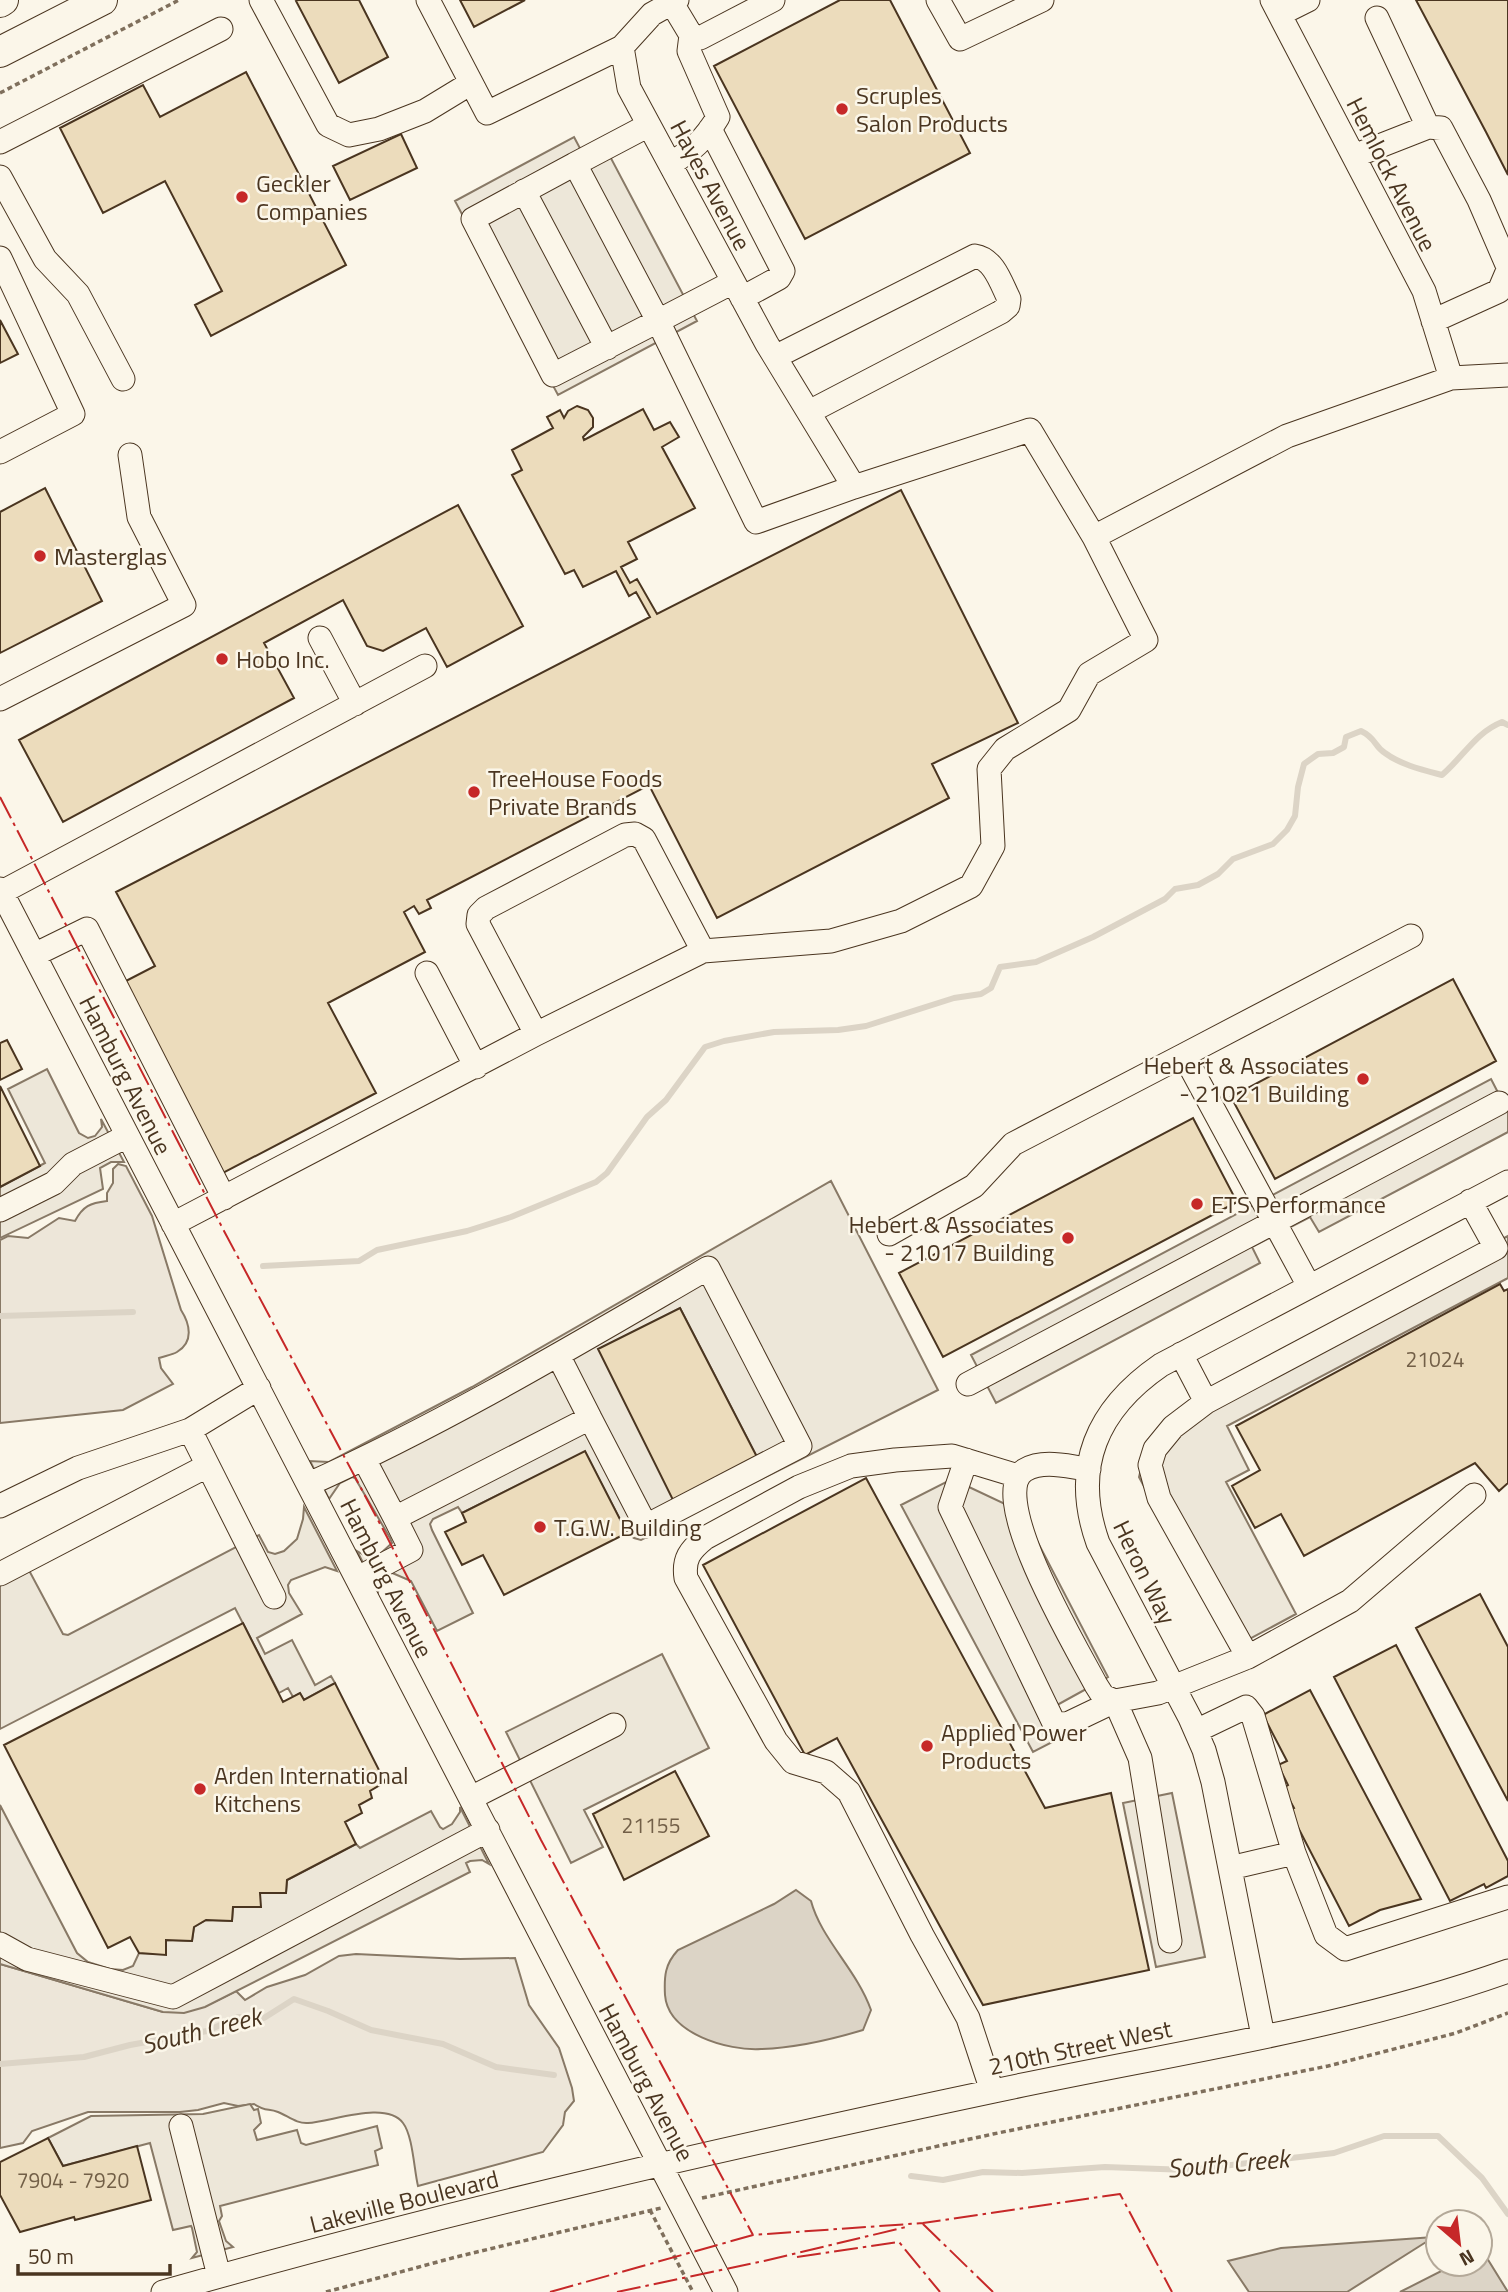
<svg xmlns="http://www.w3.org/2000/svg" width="1508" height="2292" font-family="'Titillium Web',sans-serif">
<rect width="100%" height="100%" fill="#fbf6e9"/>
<!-- green -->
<path fill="#ede6d9" stroke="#887966" stroke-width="2" d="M118,1164L126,1166L152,1216L181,1310C190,1324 194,1342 177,1352C172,1355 164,1356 159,1358L161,1368L173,1384L123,1410L0,1423V1240L8,1236L28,1238L59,1218L75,1221C83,1206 90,1203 107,1201V1193L113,1183V1169Z
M356,1954L460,1959L515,1958L529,2005L559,2048L572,2088L574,2101L565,2112L563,2125L543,2152L418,2186C414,2170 413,2136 403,2123C386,2100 331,2122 308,2123C297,2124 288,2116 278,2112C268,2108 266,2112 254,2104L238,2106L224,2103L198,2110L180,2112H88L32,2131L23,2143L0,2148V1964L163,2012C193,2013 209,2005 236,1991L245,2000L267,1987L305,1975L339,1956Z"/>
<!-- parking -->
<path fill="#ede7d9" stroke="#887966" stroke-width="2" fill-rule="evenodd" d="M574,137L584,156L604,145L697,321L558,395L455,201Z
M47,1069L79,1133L88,1138L95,1136L102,1127L101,1119L124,1162H111L100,1168L103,1189L0,1238V1187L45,1163L8,1089Z
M1491,1079L1508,1112V1132L1319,1232L1310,1217L1252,1247L1260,1263L996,1403L971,1355Z
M831,1181L938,1390L641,1540L634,1538L627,1533L585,1452L462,1513L458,1507L433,1519L430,1524L432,1530L473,1613L437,1631L411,1581L390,1572L381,1579L378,1592L357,1551L369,1558L380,1554L392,1543L390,1538L355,1478L352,1477L340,1483L329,1499L310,1461L329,1462L472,1387ZM680,1308L757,1457L599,1349Z
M1508,1236V1278L1227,1426L1249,1470L1226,1482L1296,1614L1231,1649L1139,1477L1147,1444L1208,1393Z
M952,1479L1022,1512L1108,1677L1048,1710L1062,1737L1033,1752L901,1505Z
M304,1507L337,1571L325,1567L291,1580L288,1585L289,1593L302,1614L257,1638L265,1654L292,1640L315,1685L331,1676L335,1683L304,1700L300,1693L293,1697L288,1688L279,1693L235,1608L0,1729V1571L23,1559L63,1634L68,1635L259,1535L268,1552L275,1554L284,1551L297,1539L303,1519Z
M662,1654L709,1748L584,1810L603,1847L571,1863L506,1732Z
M1172,1793L1205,1957L1156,1967L1123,1803Z
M0,1805L77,1953L88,1962L110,1969L123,1970L133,1966L139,1953L165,1954L166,1940L192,1941L194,1927L206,1920L232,1921L233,1907H260V1893H286L287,1880L356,1844L360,1848L431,1811L440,1827L443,1829L452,1824L460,1812V1807L489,1864L482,1860L470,1861L466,1863L470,1872L205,2007L184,2013L163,2012L0,1964Z
M250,2104L254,2110L258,2109L261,2123L254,2130L257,2140L297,2130L301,2143L306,2145L377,2126L382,2148L375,2151L378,2165L220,2206L222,2216L219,2221L226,2241L233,2247L192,2258L197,2252L192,2228L191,2226L173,2230L150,2143L63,2166L48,2138L91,2116L203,2114Z"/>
<!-- water -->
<path fill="#dcd4c6" stroke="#887966" stroke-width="2" d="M796,1890L811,1901C821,1939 857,1970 871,2010L863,2030C830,2040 795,2048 761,2049C728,2051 668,2034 665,1995C664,1976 665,1964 678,1950L774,1904Z
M1434,2237L1347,2292H1249L1228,2261L1281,2248Z
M1482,2250L1508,2292H1400L1455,2264H1480Z"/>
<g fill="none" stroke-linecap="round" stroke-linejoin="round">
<!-- stream -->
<path stroke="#dcd4c6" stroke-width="6" d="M263,1266L359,1261L377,1250L467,1231L511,1217L596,1182L607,1173L647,1117L666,1100L705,1047L724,1041L774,1032L838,1030L866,1026L954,998L981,994L991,988L1000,967L1036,962L1093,937L1165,899L1175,889L1198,885L1218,874L1233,859L1273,844L1287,830L1295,816L1298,787L1304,764L1318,754L1333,753L1344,747L1346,737L1361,731C1376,738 1374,746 1385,753C1401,765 1423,770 1442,775C1464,756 1475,733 1502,722L1508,725
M0,1316L133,1312
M0,2064L84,2057L130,2045L207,2031L238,2017L264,2018L294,1999L328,2011L371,2030L443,2044L496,2067L554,2075
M911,2176L943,2180L983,2172L1022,2173L1105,2167L1188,2170L1334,2153L1384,2136H1438L1482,2178L1508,2214"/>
</g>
<!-- building -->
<path fill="#ecdcbc" stroke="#4a3520" stroke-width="2" d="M298,0H359L388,57L339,83L296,1Z
M460,0H525L474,27Z
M840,0H890L970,153L805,239L714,66Z
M1416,0H1508V175L1486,132Z
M246,72L346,265L211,336L195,305L222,291L165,181L103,213L60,128L143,85L160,117Z
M401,134L417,168L350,200L333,166Z
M0,320L18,354L0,363Z
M577,406L588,410L593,418V427L583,437L584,440L643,409L654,430L670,422L679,437L662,447L695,508L628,542L637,559L621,567L630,583L637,579L657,614L901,490L1018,723L932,764L949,798L717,918L649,785L427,900L431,908L419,914L414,906L404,912L425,952L328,1003L376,1093L221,1174L122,983L155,966L116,892L650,617L636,592L629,596L616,571L583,587L574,570L565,574L512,475L522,470L512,450L553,428L547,417L560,410L564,418L568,411Z
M45,488L102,601L0,653V512Z
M458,505L523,626L447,667L426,628L383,651L367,646L343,600L264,643L294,698L63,822L19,740Z
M1453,979L1496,1061L1275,1179L1231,1097Z
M7,1040L22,1069L0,1080V1043Z
M0,1086L40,1166L0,1187Z
M1193,1118L1237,1202L943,1357L899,1273Z
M1500,1284L1504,1291L1508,1289V1483L1499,1491L1475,1463L1304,1556L1281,1514L1255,1528L1232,1486L1260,1470L1236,1426Z
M680,1308L757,1457L673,1500L598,1349Z
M585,1451L627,1533L504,1595L483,1555L462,1565L445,1532L466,1522L462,1513Z
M866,1478L1045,1808L1111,1793L1149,1970L983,2005L837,1738L805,1755L703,1565Z
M1480,1594L1508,1647V1801L1416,1628Z
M243,1623L283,1702L300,1693L304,1700L335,1683L385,1782L370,1791L372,1798L359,1805L362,1813L345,1822L356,1844L287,1880L286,1893H260L261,1907H233L232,1921L206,1920L194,1927L192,1941L166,1940V1955L139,1953L130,1937L108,1948L4,1745Z
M1396,1645L1508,1861V1876L1486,1888L1484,1884L1450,1901L1334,1677Z
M1310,1690L1421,1899L1380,1910L1349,1926L1289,1810L1294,1808L1283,1788L1288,1785L1278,1765L1287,1761L1263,1715Z
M675,1771L709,1836L624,1880L593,1814Z
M48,2138L63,2166L137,2146L151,2200L75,2220L74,2217L20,2232L0,2195V2162Z"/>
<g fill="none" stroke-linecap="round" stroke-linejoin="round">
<!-- minor casing -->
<g stroke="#4a3520" stroke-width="25">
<path id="minor" d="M261,0L328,125L349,135L379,129L425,111L471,83
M428,0L487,113L622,47L652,14L677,0
M670,0L691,35L700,38L773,0
M938,0L960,39L1042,0
M1272,0L1424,291L1451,378
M1280,14L1308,0
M1377,18L1428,127
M622,47L629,88L767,344L854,487L1030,430L1094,537L1287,436L1451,378L1508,375
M649,125L575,164L658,321L733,282
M710,129L783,271L779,278L742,298
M0,142L221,29
M1354,156L1428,127L1441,128L1479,200L1508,267
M575,164L473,219L553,375L658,321L756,522L854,487
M670,164C692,151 705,139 718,117L689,51L691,35
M0,177L45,259L78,294L123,379
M524,191L607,348
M0,258L73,414L0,452
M1433,321L1499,291L1508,270
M775,357L975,256C994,259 1001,283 1009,299L1008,306L1001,312L809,412
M320,638L355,704
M0,699L184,605L139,517L130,455
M0,889L726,2292
M2,892L425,666
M34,955L87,929L224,1198
M427,973L476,1067
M536,1034L478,924L479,915L486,908L625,835L635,834L644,839L703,951
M0,1210L54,1183L73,1164L127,1136
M173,1224L536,1034L703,951L831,941L901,921L971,886L993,846L989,769L1005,749L1069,710L1089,674L1146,640L1094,537
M889,1234L974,1186L1013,1144L1184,1055
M1309,1286L1184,1055L1411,936
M1181,1354L1206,1402L1496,1248L1470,1201
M558,1355L590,1418
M968,1384L1499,1103
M190,1430L274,1597
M364,1459L395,1518
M966,1460L950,1507L1054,1723L1067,1724L1115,1701L1158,1693L1248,1657L1159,1498L1150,1465L1155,1449L1173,1427L1206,1402
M1089,1469C1069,1467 1044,1459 1025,1470C984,1494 1079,1652 1096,1685L1103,1696L1115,1701L1140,1758L1170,1941
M309,1484C447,1422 577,1344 708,1268L800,1446L646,1526L590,1418L395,1518L411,1550L358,1578
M0,1506L78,1468L190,1430L259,1388
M0,1574L207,1466
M1248,1657L1350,1601L1474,1495
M1196,1731L1246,1707L1253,1716L1294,1853
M471,1798L614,1725
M1230,1868L1294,1853L1326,1935L1345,1949L1508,1897
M0,1944L27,1959L173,1997L488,1830
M1263,2036L1213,1782L1204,1750L1190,1718L1098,1543C1071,1467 1097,1409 1161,1365L1508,1182
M992,2091L968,2018L922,1935L849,1792L826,1772L793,1762L776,1741L686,1578C683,1559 690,1550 705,1538L799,1487L851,1466L895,1460L952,1456L1018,1476
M181,2126L219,2276
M163,2292C437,2214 715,2150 994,2091C1166,2054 1342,2030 1508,1971"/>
</g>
<!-- major casing -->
<g stroke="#4a3520" stroke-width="32">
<path id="major" d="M0,2L3,0
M0,52L102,0"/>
</g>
<!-- path -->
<path stroke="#7f6f5c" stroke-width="3.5" stroke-dasharray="5 3.5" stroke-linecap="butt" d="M0,93L179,0
M702,2198L993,2134L1328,2066L1456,2033L1508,2013
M650,2210L693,2292
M326,2292L456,2257L661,2208"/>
<!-- minor -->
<use href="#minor" stroke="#fbf6e9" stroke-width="23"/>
<!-- major -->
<use href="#major" stroke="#fbf6e9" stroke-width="30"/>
<!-- power -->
<path stroke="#c62828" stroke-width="2" stroke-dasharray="24 5 3.5 5" stroke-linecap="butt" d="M0,797L224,1231L387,1537L541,1840L753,2235
M923,2224L993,2292
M797,2257L899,2242L940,2292
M550,2292L753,2235L923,2223L1120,2194L1172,2292
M617,2292L764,2261L906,2227"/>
</g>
<!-- markers -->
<g fill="#c62828" stroke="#fbf6e9" stroke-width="2.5">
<circle cx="842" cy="109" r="7"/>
<circle cx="242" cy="197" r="7"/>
<circle cx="40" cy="556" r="7"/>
<circle cx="222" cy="659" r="7"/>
<circle cx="474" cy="792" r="7"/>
<circle cx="1363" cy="1079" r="7"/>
<circle cx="1197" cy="1204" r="7"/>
<circle cx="1068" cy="1238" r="7"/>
<circle cx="540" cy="1527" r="7"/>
<circle cx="927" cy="1746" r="7"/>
<circle cx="200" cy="1789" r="7"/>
</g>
<g text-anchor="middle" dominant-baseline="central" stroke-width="5" stroke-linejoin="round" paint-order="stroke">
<!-- number labels -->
<g font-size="21" fill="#725f47">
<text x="1435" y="1359">21024</text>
<text x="651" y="1825">21155</text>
<text x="73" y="2180">7904 - 7920</text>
</g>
<!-- poi labels -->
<g font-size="24" fill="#4a3520" stroke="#fbf6e9" text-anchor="start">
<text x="856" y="95">Scruples<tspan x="856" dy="28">Salon Products</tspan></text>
<text x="256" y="183">Geckler<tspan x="256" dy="28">Companies</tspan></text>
<text x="54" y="556">Masterglas</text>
<text x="236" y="659">Hobo Inc.</text>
<text x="488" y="778">TreeHouse Foods<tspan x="488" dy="28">Private Brands</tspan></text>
<text x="1349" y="1065" text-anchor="end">Hebert &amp; Associates<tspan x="1349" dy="28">- 21021 Building</tspan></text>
<text x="1211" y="1204">ETS Performance</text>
<text x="1054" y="1224" text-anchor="end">Hebert &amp; Associates<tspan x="1054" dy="28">- 21017 Building</tspan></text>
<text x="554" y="1527">T.G.W. Building</text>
<text x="941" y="1732">Applied Power<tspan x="941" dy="28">Products</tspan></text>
<text x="214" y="1775">Arden International<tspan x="214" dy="28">Kitchens</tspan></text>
</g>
<!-- street labels -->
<g font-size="24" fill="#4a3520" stroke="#fbf6e9">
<text transform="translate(1392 174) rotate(63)">Hemlock Avenue</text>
<text transform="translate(711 185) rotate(62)">Hayes Avenue</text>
<text transform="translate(126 1075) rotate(63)">Hamburg Avenue</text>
<text transform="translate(1145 1572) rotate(64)">Heron Way</text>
<text transform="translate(387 1578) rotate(63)">Hamburg Avenue</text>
<text transform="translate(1080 2047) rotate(-12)">210th Street West</text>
<text transform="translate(647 2082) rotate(62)">Hamburg Avenue</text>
<text transform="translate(404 2201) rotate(-14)">Lakeville Boulevard</text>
</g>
<!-- water labels -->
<g font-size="26" font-style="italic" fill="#4a3520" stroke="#fbf6e9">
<text transform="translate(201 2030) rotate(-14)">South Creek</text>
<text transform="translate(1228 2163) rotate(-5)">South Creek</text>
</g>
</g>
<!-- north arrow -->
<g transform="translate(1459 2243) rotate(152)"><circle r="33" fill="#fbf6e9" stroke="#b4a999" stroke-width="2"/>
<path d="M0-5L12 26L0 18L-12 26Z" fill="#c62828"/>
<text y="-10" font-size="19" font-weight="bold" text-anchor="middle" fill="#4a3520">N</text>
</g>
<!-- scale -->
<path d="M18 2264v10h152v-10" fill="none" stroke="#4a3520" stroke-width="3.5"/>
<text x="28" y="2264" font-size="21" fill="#4a3520" stroke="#fbf6e9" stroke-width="5" paint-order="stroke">50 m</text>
</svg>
